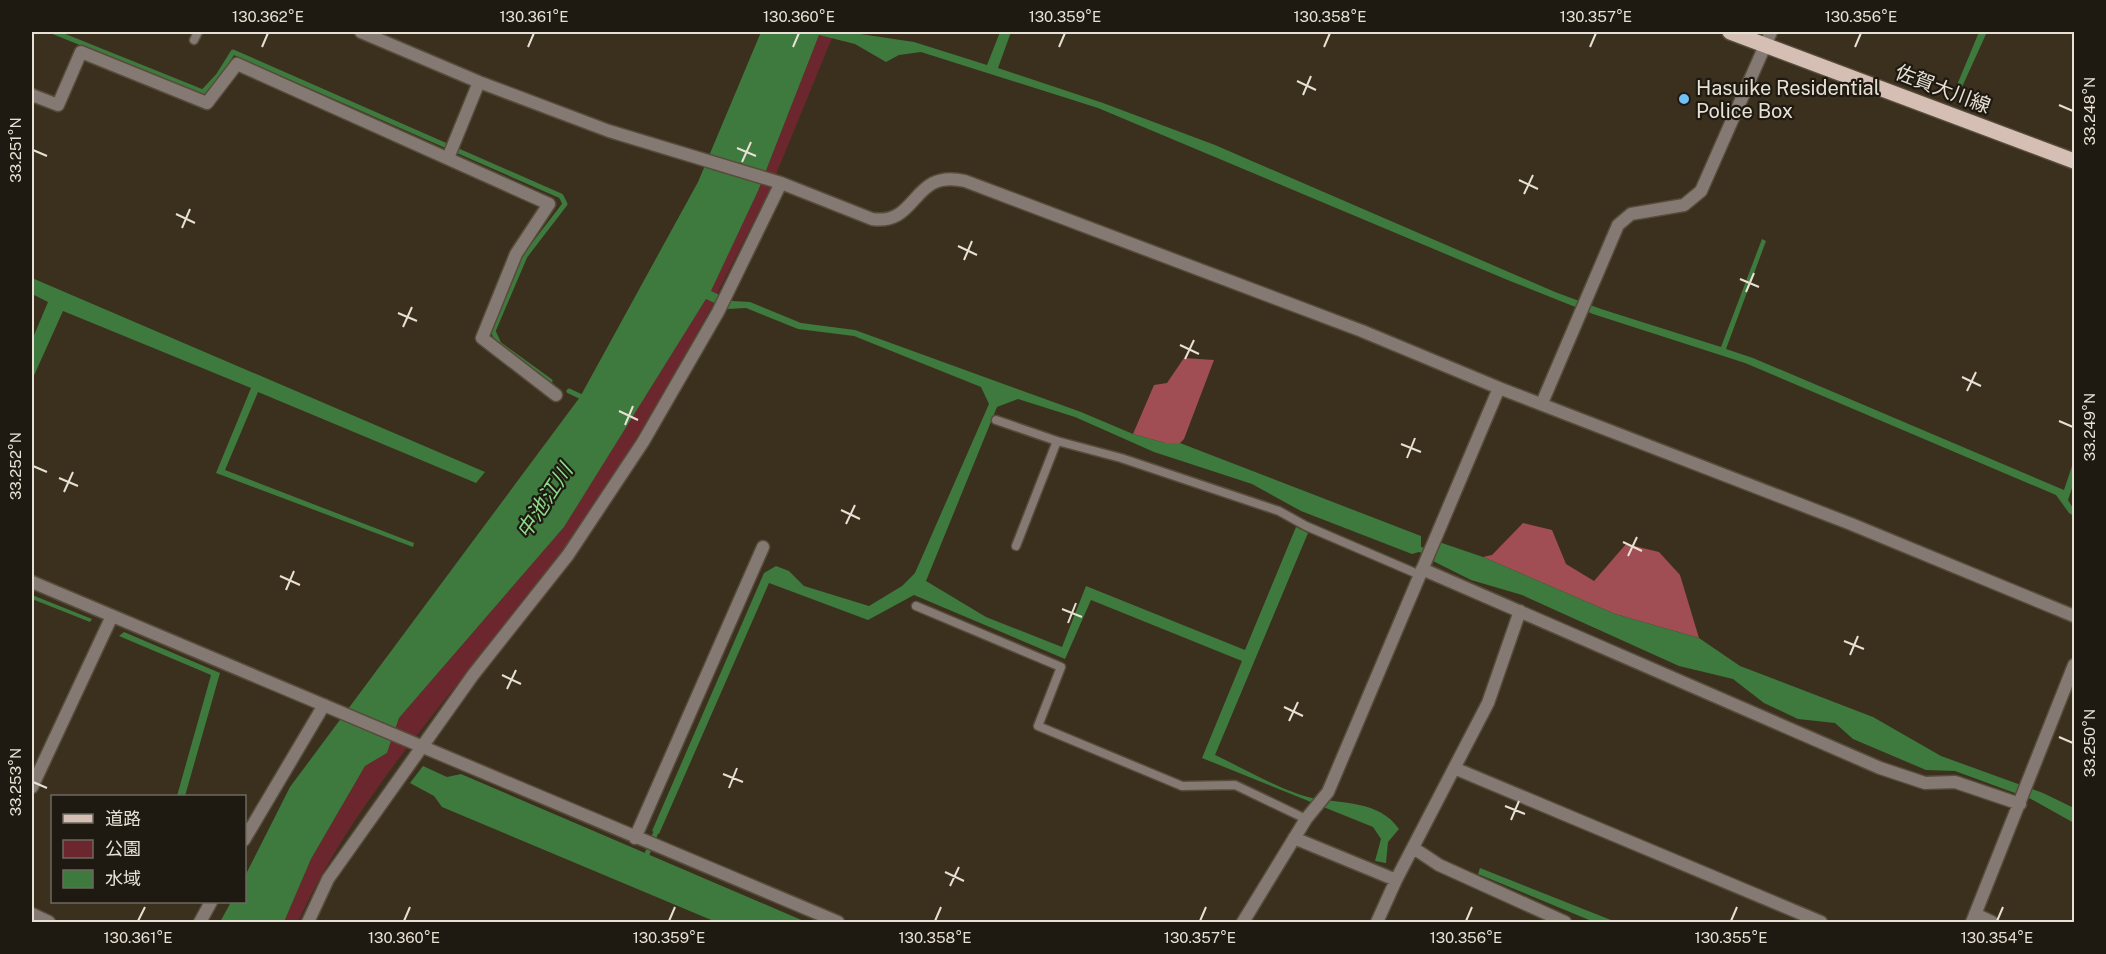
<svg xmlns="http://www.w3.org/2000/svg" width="2106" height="954" font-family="'Public Sans','Noto Sans JP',sans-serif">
<rect width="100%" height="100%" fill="#3b301d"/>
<!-- green -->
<path fill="#6b272d" d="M819,35L832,38L770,189L717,294L711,291L758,191Z
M706,299L714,303C665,390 617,477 557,558C471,675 358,789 298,922H284L311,859L365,766L387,753L399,718L564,527Z"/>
<!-- forest -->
<path fill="#a04e53" d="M1184,358L1214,360L1184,439L1180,443H1165L1133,434L1154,385L1167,383Z
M1523,523L1552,530L1566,564L1594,581L1626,544L1659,552L1680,575L1699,638L1615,614L1483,557L1492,555Z"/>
<!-- water -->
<path fill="#3e793e" d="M761,32H847L914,42L987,65L1000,32H1011L998,68L1103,103L1215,145L1555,292L1601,309L1721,347L1762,239L1766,241L1726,349L1753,358L2064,490L2074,460V482L2068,500L2074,510V516L2069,513L2056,495L1745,363L1593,314L1510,281L1098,108L921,52L899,55L886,62L855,44L819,35L758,191L711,291L733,301L750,302L801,323L855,330L1081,412L1133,434L1165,443H1180L1421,536V547L1436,551L1439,542L1483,557L1615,614L1699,638L1740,666L1873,717L1941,756L2043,793L2074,808V823L2031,799L1955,771L1926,770L1853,739L1835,723L1798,719L1764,703L1733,679L1679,666L1522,595L1471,580L1433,561V557L1419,552L1412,554L1301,511L1252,484L1154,452L1075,417L1018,399L997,407L926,581L986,617L1062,647L1086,586L1245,650L1296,527L1308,533L1215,755C1243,768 1282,791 1312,798C1342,804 1379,800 1399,829L1388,842L1386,863L1375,861L1381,839L1373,827L1202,758L1242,661L1091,600L1065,659L914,595L868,620L769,583L659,834L652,831L764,573L776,566L789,571L804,586L869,606L902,586L915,573L989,404L981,387L854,336L798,329L746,308L727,309L706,299L564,527L399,718L387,753L365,766L311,859L284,922H220L231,902H244L245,876L290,787L580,397L698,182Z
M1979,32H1987L1962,87L1957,85Z
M32,278L485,472L476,483L258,392L225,470L414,543L413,547L216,473L251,388L63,311L32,380V340L48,302L32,294Z
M32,595L92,619L90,622L32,599Z
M124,632L220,673L185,796H177L211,675L119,636Z
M423,766L447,777L461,774L806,922H716L442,807L434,796L410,783Z
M1480,868L1616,922H1594L1478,874Z"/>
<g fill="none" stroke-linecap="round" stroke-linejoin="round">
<!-- stream -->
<path stroke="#3e793e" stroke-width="5" d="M54,32L203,92L218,76L233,52L561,196L565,204L525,256L493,331L499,344L550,381
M569,391L586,399
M647,854L656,832"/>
<!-- lane casing -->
<g stroke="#574c3a" stroke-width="11">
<path id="lane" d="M194,40L198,32
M996,420L1057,441L1121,458L1279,511L1306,526L1420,575
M1016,546L1057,441
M916,606L1061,667L1038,726L1182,786L1235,785L1306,819"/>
</g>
<!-- street casing -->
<g stroke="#574c3a" stroke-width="15">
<path id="street" d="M361,32L479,82L609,131L781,183L872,219C919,226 911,168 965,181L1362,331L1499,388L1851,524L2074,616
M32,95L58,105L81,52L207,103L237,64L549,204L516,254L482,338L556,395
M448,158L479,82
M1542,403L1618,225L1631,214L1684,205L1701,191L1771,32
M1422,569L1880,768L1925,783L1955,782L2020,804
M32,582L838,922
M1454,768L1821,922
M32,787L112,616
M635,838L763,547
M1294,838L1396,880L1488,703L1520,611
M244,840L324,705
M1415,849L1439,865L1565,922
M32,914L49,922
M1975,914L1992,922
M200,922L211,902
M308,922L328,879L473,675L568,555L643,442L718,312L781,183
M1243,922L1306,819L1328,792L1499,388
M1377,922L1396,880
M1972,922L2074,665"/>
</g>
<!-- primary casing -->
<g stroke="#574c3a" stroke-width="18">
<path id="primary" d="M1730,32L2074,161"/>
</g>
<!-- lane -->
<use href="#lane" stroke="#847973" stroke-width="8"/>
<!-- street -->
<use href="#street" stroke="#847973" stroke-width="12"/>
<!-- primary -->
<use href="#primary" stroke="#d5bfb4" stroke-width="15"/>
</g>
<!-- ticks -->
<path fill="none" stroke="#e7e0d4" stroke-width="2" d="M262,47L268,33M528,47L534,33M793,47L799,33M1059,47L1065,33M1324,47L1330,33M1590,47L1596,33M1855,47L1861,33M1297,81L1316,90M1303,95L1311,76M2059,105L2073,111M737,148L756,156M33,150L47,156M742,162L751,142M1519,180L1538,189M1524,194L1533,175M176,214L195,223M182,228L190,209M958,246L977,255M964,260L972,241M1740,279L1759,287M1746,292L1754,273M398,313L417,321M403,327L412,307M1180,345L1199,354M1185,359L1194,340M1962,377L1981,386M1967,391L1976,372M619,411L638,420M2059,421L2073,427M625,425L633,406M1401,444L1421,452M1407,458L1415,438M33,466L47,472M59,478L78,486M64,492L73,472M841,510L860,519M846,524L855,505M1623,542L1642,551M1628,556L1637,537M280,576L300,585M286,590L294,571M1062,609L1082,617M1068,623L1076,603M1844,641L1864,649M1850,655L1858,636M502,675L521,684M507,689L516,670M1284,707L1303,716M1289,721L1298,702M2059,737L2073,743M723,774L743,782M33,782L47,788M729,788L737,768M1505,806L1525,814M1511,820L1519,801M945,872L964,881M950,886L959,867M138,921L145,907M404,921L410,907M669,921L675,907M935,921L941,907M1200,921L1206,907M1466,921L1472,907M1731,921L1737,907M1997,921L2003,907"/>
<!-- markers -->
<circle fill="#70c1f4" stroke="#1e1911" stroke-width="2" cx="1684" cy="99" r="6"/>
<g text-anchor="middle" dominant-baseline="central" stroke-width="4.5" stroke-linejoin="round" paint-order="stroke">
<!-- poi labels -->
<g font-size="20" fill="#e7e0d4" stroke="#1e1911" text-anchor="start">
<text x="1696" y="88">Hasuike Residential<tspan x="1696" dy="23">Police Box</tspan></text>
</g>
<!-- street labels -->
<g font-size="20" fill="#e7e0d4" stroke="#1e1911">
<text transform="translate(1943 89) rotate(21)">佐賀大川線</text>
</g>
<!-- water labels -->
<g font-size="21" font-style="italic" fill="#8bdb88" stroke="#1e1911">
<text transform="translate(544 501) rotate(-57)">中池江川</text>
</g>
</g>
<!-- border -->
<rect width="2106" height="954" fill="none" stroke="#1e1911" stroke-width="66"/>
<!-- legend -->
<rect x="51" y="795" width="195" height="108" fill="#1e1911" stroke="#6e695f" stroke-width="1.5"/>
<rect x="63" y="814" width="30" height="9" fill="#d5bfb4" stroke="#6e695f" stroke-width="1.5"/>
<text x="105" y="825" font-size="18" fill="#e7e0d4">道路</text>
<rect x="63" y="840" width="30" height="18" fill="#6b272d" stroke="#6e695f" stroke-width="1.5"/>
<text x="105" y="855" font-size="18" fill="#e7e0d4">公園</text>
<rect x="63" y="870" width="30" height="18" fill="#3e793e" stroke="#6e695f" stroke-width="1.5"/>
<text x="105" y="885" font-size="18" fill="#e7e0d4">水域</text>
<rect x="33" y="33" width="2040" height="888" fill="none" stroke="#e7e0d4" stroke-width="2"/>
<g font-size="15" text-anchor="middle" fill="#e7e0d4">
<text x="268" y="22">130.362°E</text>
<text x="534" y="22">130.361°E</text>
<text x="799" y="22">130.360°E</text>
<text x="1065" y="22">130.359°E</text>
<text x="1330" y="22">130.358°E</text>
<text x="1596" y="22">130.357°E</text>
<text x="1861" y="22">130.356°E</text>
<text transform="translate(2090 111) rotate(-90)" y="5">33.248°N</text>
<text transform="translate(16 150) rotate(-90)" y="5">33.251°N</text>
<text transform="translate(2090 427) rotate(-90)" y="5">33.249°N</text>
<text transform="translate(16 466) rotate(-90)" y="5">33.252°N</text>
<text transform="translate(2090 743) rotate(-90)" y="5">33.250°N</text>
<text transform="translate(16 782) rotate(-90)" y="5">33.253°N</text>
<text x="138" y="943">130.361°E</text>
<text x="404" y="943">130.360°E</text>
<text x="669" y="943">130.359°E</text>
<text x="935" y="943">130.358°E</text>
<text x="1200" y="943">130.357°E</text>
<text x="1466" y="943">130.356°E</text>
<text x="1731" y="943">130.355°E</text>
<text x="1997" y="943">130.354°E</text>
</g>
</svg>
